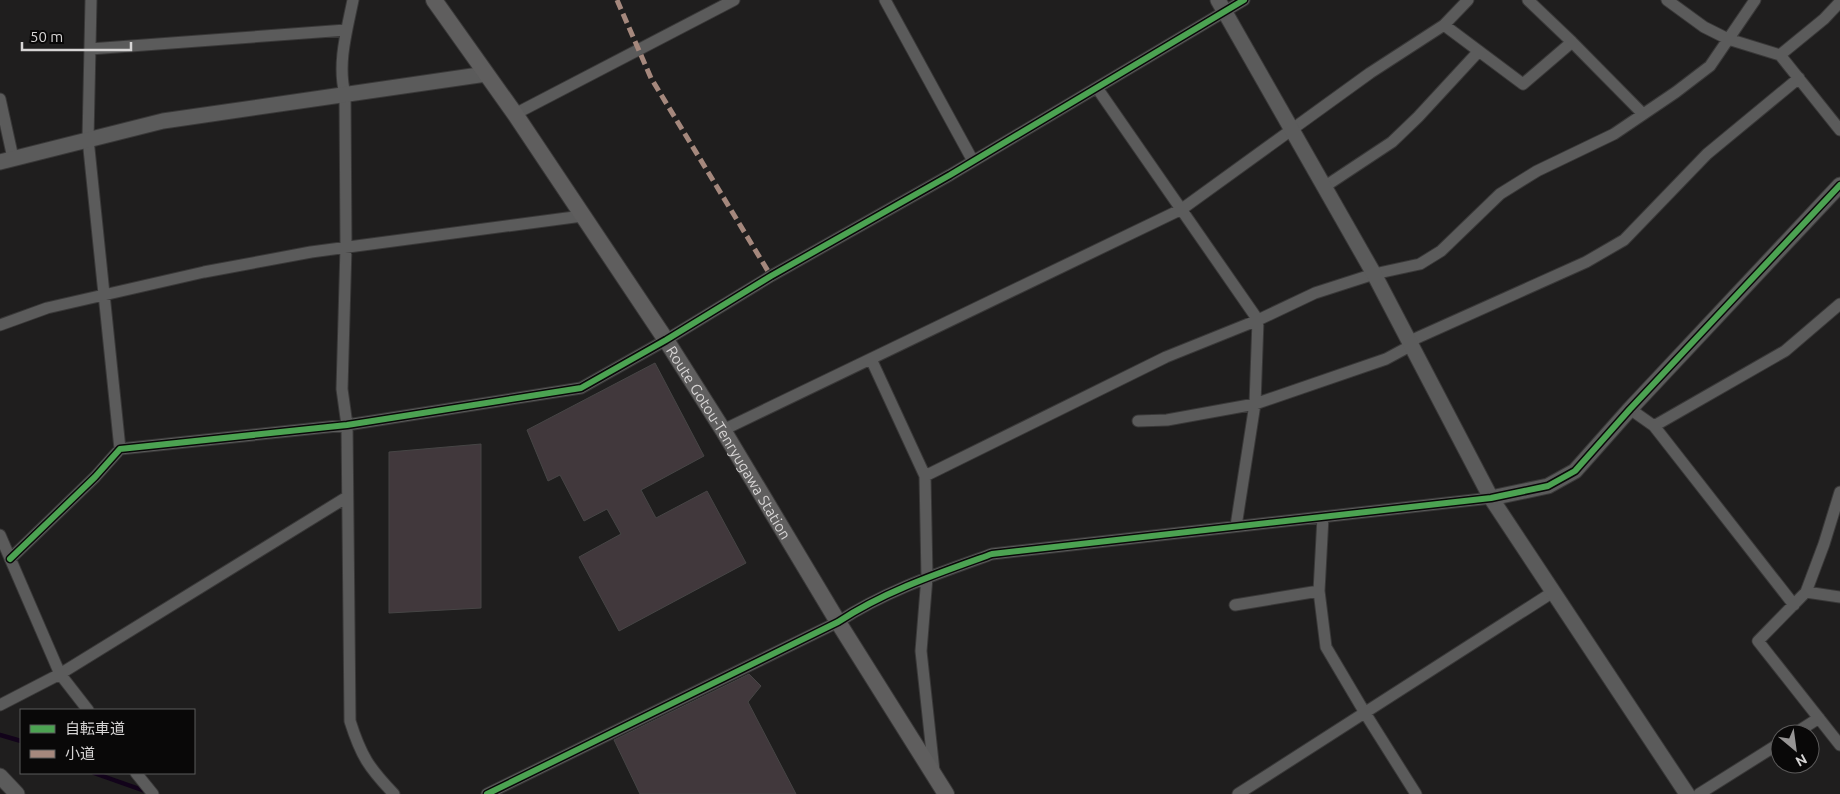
<svg xmlns="http://www.w3.org/2000/svg" width="1840" height="794" font-family="Ubuntu,'Noto Sans JP',sans-serif">
<rect width="100%" height="100%" fill="#1f1e1e"/>
<g fill="none" stroke-linecap="round" stroke-linejoin="round">
<!-- stream -->
<path stroke="#12031a" stroke-width="4.5" d="M0,735L21,741
M94,773L148,792"/>
</g>
<!-- building -->
<path fill="#41383c" stroke="#464545" d="M655,363L704,456L641,490L656,518L707,491L746,563L619,631L579,557L621,534L607,509L584,521L560,475L548,481L527,430Z
M481,444V608L389,613V452Z
M749,674L761,686L748,702L796,794H640L614,740Z"/>
<g fill="none" stroke-linecap="round" stroke-linejoin="round">
<!-- minor casing -->
<g stroke="#393838" stroke-width="13">
<path id="minor" d="M91,0L88,139L120,449
M353,0C347,30 337,64 345,94L346,247L342,389L347,425L350,721C361,756 369,768 394,794
M885,0L973,161
M1528,0L1572,42L1643,114
M1667,0L1704,27L1728,39L1780,55L1840,130
M1444,25L1523,84L1572,42
M90,49L346,30
M1780,55L1824,19L1840,2
M1097,88L1258,320L1255,404L1236,526
M0,99L13,158
M515,114L734,0
M1324,187L1392,142L1418,117L1479,51
M0,325L47,308L204,272L311,252L582,216
M1410,341L1586,262L1624,240L1707,154L1799,78
M871,359L925,476L927,577L921,651L934,771
M1630,409L1654,426L1794,605
M1138,421L1167,420L1255,404L1386,359L1412,345
M1654,426L1785,351L1840,304
M723,430L1182,209L1370,73L1444,25L1468,0
M925,476L1166,357L1258,320L1315,293L1374,274L1420,264L1441,251L1500,194L1537,171L1614,134L1676,92L1710,66L1755,0
M1840,492L1824,544L1806,592L1758,641L1840,745
M1323,517L1319,591L1326,647L1365,713L1416,794
M0,535L60,674L88,710
M10,559L95,477L120,449L347,425L581,388L666,340L771,276L950,175L1244,0
M1806,592L1840,597
M1235,605L1319,591
M0,705L60,674L347,497
M1794,734L1819,718
M136,773L153,794
M487,794L838,622C885,591 939,573 992,554L1491,498
M1238,794L1553,592
M1699,794L1780,743"/>
</g>
<!-- tertiary casing -->
<g stroke="#393838" stroke-width="17">
<path id="tertiary" d="M1218,0L1374,274L1491,498L1687,794
M0,162L163,121L486,74
M1491,498L1548,486L1575,471L1630,409L1840,185
M0,776L17,794"/>
</g>
<!-- secondary casing -->
<g stroke="#393838" stroke-width="18">
<g id="secondary">
<path id="s1" d="M434,0L515,114L666,340L723,430L838,622L946,794"/>
</g>
</g>
<!-- minor -->
<use href="#minor" stroke="#5b5b5b" stroke-width="11"/>
<!-- tertiary -->
<use href="#tertiary" stroke="#5b5b5b" stroke-width="15"/>
<!-- secondary -->
<use href="#secondary" stroke="#5f5e5e" stroke-width="16"/>
<!-- quiet -->
<path stroke="#a5887d" stroke-width="5" stroke-dasharray="10 5" stroke-linecap="butt" d="M617,0L651,78L771,276"/>
<!-- cycleway casing -->
<g stroke="#090808" stroke-width="9">
<path id="cycleway" d="M10,559L95,477L120,449L347,425L581,388L666,340L771,276L950,175L1244,0
M487,794L838,622C885,591 939,573 992,554L1491,498L1548,486L1575,471L1630,409L1840,185"/>
</g>
<!-- cycleway -->
<use href="#cycleway" stroke="#4ca352" stroke-width="6"/>
</g>
<g text-anchor="middle" dominant-baseline="central" stroke-width="4.5" stroke-linejoin="round" paint-order="stroke">
<!-- street labels -->
<g font-size="15" fill="#d7d5d5" stroke="#090808">
<text stroke="none"><textPath href="#s1" startOffset="532">Route Gotou-Tenryugawa Station</textPath></text>
</g>
</g>
<!-- legend -->
<rect x="20" y="709" width="175" height="65" fill="#090808" stroke="#5b5a5a"/>
<rect x="30" y="725" width="25" height="8" fill="#4ca352" stroke="#5b5a5a"/>
<text x="65" y="734" font-size="15" fill="#d7d5d5">自転車道</text>
<rect x="30" y="750" width="25" height="8" fill="#a5887d" stroke="#5b5a5a"/>
<text x="65" y="759" font-size="15" fill="#d7d5d5">小道</text>
<!-- north arrow -->
<g transform="translate(1795 749) rotate(151)"><circle r="24" fill="#090808" stroke="#5b5a5a"/>
<path d="M0-4L9 19L0 12L-9 19Z" fill="#979595"/>
<text y="-8" font-size="14" font-weight="bold" text-anchor="middle" fill="#d7d5d5">N</text>
</g>
<!-- scale -->
<path d="M22 42v8h109v-8" fill="none" stroke="#d7d5d5" stroke-width="2.5"/>
<text x="30" y="42" font-size="15" fill="#d7d5d5" stroke="#090808" stroke-width="4" paint-order="stroke">50 m</text>
</svg>
